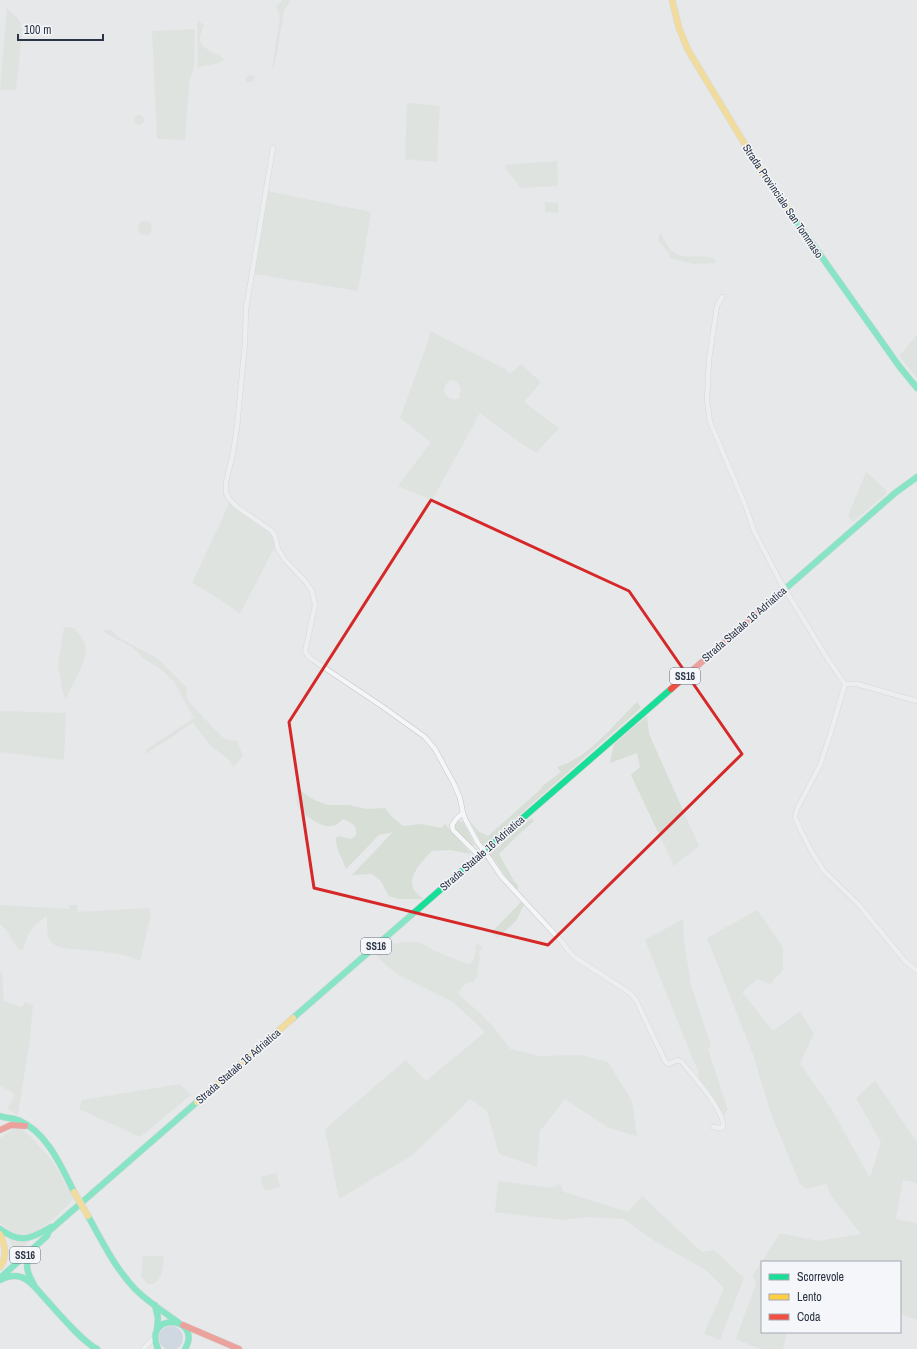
<svg xmlns="http://www.w3.org/2000/svg" width="917" height="1349" font-family="'Archivo Narrow',sans-serif">
<rect width="100%" height="100%" fill="#e6e8ea"/>
<!-- green -->
<path fill="#d6ded6" fill-rule="evenodd" d="M283,0H290L284,12L275,63L272,69L280,17L276,7Z
M7,8L20,21L22,35L16,90H0Z
M197,20L204,25C203,30 200,34 200,38C200,51 219,52 224,60C216,65 206,65 197,68L198,59Z
M195,29L194,67L189,82L185,140L157,139L152,31Z
M249,75L254,76V81L247,83L245,79Z
M407,103L440,106L437,162L405,159Z
M134 120a5 5 0 1 1 10 0a5 5 0 1 1-10 0Z
M557,161L558,186L521,188L506,169L505,165Z
M267,191L371,212L358,291L254,274Z
M545,202L558,203V213L545,212Z
M138 228a7 7 0 1 1 14 0a7 7 0 1 1-14 0Z
M660,233C664,238 667,247 672,251C684,261 702,253 715,259L716,263L694,264L670,258V255L658,240Z
M430,331L505,369L510,374L521,364L541,382L524,402L559,428L536,453L512,437L480,413L432,500L398,486L431,442L400,418L427,344ZM453,380L457,382L461,390L459,398C452,401 447,398 444,392C445,385 446,381 453,380Z
M917,335V378L899,356Z
M866,472L885,489L887,493L853,522L848,516Z
M230,502L269,531L274,537L277,548L272,552L240,614L221,600L192,583Z
M64,627L75,628C78,633 83,638 85,644C90,659 71,685 66,700L62,690L58,664Z
M103,630H110L121,639L157,658L187,688C187,691 186,695 187,698C187,701 221,736 224,738C228,740 233,740 237,741L243,756L234,767L228,759L210,745L193,723L146,754L145,750L194,718L174,682L162,670L142,657L132,647L107,634Z
M637,702L641,708L484,846L480,840L470,821L478,831L488,836L542,788L541,787L561,772L557,767C588,759 614,724 637,702Z
M0,711L66,713L64,760L0,752Z
M647,716L649,734L699,846L674,866L631,775L640,767L637,753L610,763L614,744Z
M297,788L314,800L328,805H349L367,809L385,808L392,817L403,826L421,824L441,828L445,824L471,854L450,850L432,851C424,859 406,877 414,890C416,893 420,896 423,899H398L389,896L380,880L372,874L352,875L393,832L379,835L346,869C342,857 336,851 336,838L338,836L351,839L356,836C358,826 352,822 343,819C333,831 321,826 310,818C306,815 301,812 298,807C296,802 297,794 297,788Z
M531,818L534,821L516,837L499,854L514,881L519,886L517,890L506,877L490,854Z
M458,821L463,822L475,845H471L455,829V826Z
M522,901L525,903L516,921L497,938L491,933Z
M0,905L69,909L70,905H77L78,912L148,908L150,909L151,915L140,961C128,954 112,953 98,951C87,949 57,951 50,941C46,934 47,924 47,916C31,926 28,933 23,950H19C11,940 11,933 0,924Z
M757,910L783,947V970L770,984L758,979L742,992L773,1031L800,1011L814,1034L800,1063L832,1110L870,1178L881,1142L856,1098L875,1080L915,1140H917V1183L903,1180L896,1219L917,1223V1320L900,1314V1262H762V1332H787L783,1349H760L736,1339L756,1283L753,1275L780,1233L818,1241L861,1234L831,1196L826,1184L806,1189L800,1184L770,1111L754,1057L707,938Z
M683,919L684,942L691,985L711,1046L708,1049L728,1110L724,1115L698,1079L699,1071L694,1062L645,940Z
M390,941L395,944L405,942H419L435,951L464,963L470,964C475,959 476,953 475,945L478,944L483,948L479,952L480,957L477,977L473,982L467,983L462,987L458,994C478,1010 496,1028 510,1049L540,1056L581,1055L608,1062L632,1101L637,1136L609,1128L565,1099L540,1131L537,1167L499,1154L487,1111L470,1099L414,1154L339,1199L325,1129L406,1060L426,1081L485,1032L453,1002L399,975L387,966L375,954Z
M0,972L2,973L4,1001L21,1007L25,1002L33,1005L30,1038L18,1115L7,1109L15,1094L0,1085Z
M180,1084L191,1095L140,1137L79,1109L82,1100Z
M13,1129H22L30,1136L51,1159L74,1199C54,1218 26,1254 0,1222V1138Z
M276,1173L280,1187L265,1191L260,1177Z
M498,1181L551,1188L560,1184L564,1192L628,1212L642,1196L702,1252L714,1250L744,1278L720,1340L704,1334L724,1288L706,1270L656,1242L624,1219L589,1217L562,1220L495,1212Z
M6,1236L30,1241L11,1258C14,1249 13,1243 6,1236Z
M143,1256H164C163,1267 163,1277 154,1284H147L141,1276Z"/>
<!-- water -->
<path fill="#b4c4d5" d="M159 1338a12 12 0 1 1 24 0a12 12 0 1 1-24 0Z"/>
<g fill="none" stroke-linecap="round" stroke-linejoin="round">
<!-- street casing -->
<g stroke="#c4c6c8" stroke-width="5.5">
<path id="street" d="M273,148L246,309L245,343L237,427L233,453L226,482V493L229,499L236,506L272,531L275,536L278,549L285,560L305,581L312,591L315,605L305,652L310,658L383,707L425,737L435,749L454,784L460,798L463,813L457,818L452,825L453,830L479,856
M722,297L717,306L709,360L707,400L710,422L746,507L754,531L780,581
M789,596L829,661L845,684H857L917,701
M845,684L831,732L820,765L797,809L795,817L801,831L813,854L824,871L859,905L905,961L917,971
M463,813L465,819L478,843
M489,858L501,876L562,942L573,956L630,993L636,1000L665,1061L668,1064L678,1060L682,1062C692,1075 726,1112 723,1127L720,1128L713,1127
M143,1349L155,1337"/>
</g>
<!-- fast casing -->
<g stroke="#c4c6c8" stroke-width="7">
<path id="fast" d="M792,215L899,366L917,388
M777,596L895,493L917,477
M293,1018L671,689
M0,1116C6,1118 12,1118 18,1120C47,1132 61,1166 74,1192
M88,1216C102,1241 115,1268 135,1289C148,1302 164,1312 179,1323
M0,1229C20,1244 31,1239 51,1227
M32,1253C23,1264 28,1274 34,1285
M0,1278L47,1236L49,1231L197,1102
M0,1280C6,1277 14,1275 21,1277C29,1279 37,1289 42,1295C55,1309 81,1341 97,1349
M155,1305L158,1318L157,1329
M158,1349C142,1311 204,1316 185,1349"/>
</g>
<!-- slow casing -->
<g stroke="#c4c6c8" stroke-width="7">
<path id="slow" d="M672,0L679,28L688,50L761,171L792,215
M197,1102L293,1018
M0,1234C5,1246 8,1255 0,1267"/>
</g>
<!-- jam casing -->
<g stroke="#c4c6c8" stroke-width="7">
<path id="jam" d="M671,689L777,596
M0,1130L11,1125L25,1126
M183,1325L239,1349"/>
</g>
<!-- street -->
<use href="#street" stroke="#f5f6f7" stroke-width="4.5"/>
<!-- fast -->
<use href="#fast" stroke="#16e098" stroke-width="6"/>
<!-- slow -->
<use href="#slow" stroke="#ffcf43" stroke-width="6"/>
<!-- jam -->
<use href="#jam" stroke="#f24e42" stroke-width="6"/>
<!-- street-bridge casing -->
<g stroke="#c4c6c8" stroke-width="5.5" stroke-linecap="butt">
<path id="street-bridge" d="M780,581L789,596
M478,843L489,858"/>
</g>
<!-- slow-bridge casing -->
<g stroke="#c4c6c8" stroke-width="7" stroke-linecap="butt">
<path id="slow-bridge" d="M74,1192L88,1216"/>
</g>
<!-- street-bridge -->
<use href="#street-bridge" stroke="#f5f6f7" stroke-width="4.5"/>
<!-- slow-bridge -->
<use href="#slow-bridge" stroke="#ffcf43" stroke-width="6"/>
</g>
<!-- marked area -->
<path d="M0 0H917V1349H0ZM431,500L629,591L742,754L548,945L314,888L289,722Z" fill="#e6e8ea" fill-opacity=".55" fill-rule="evenodd"/>
<path fill="none" stroke="#d62828" stroke-width="3" stroke-linejoin="round" d="M431,500L629,591L742,754L548,945L314,888L289,722Z"/>
<g text-anchor="middle" dominant-baseline="central" stroke-width="3" stroke-linejoin="round" paint-order="stroke">
<!-- shield labels -->
<g fill="#f4f6f9" stroke="#676e7b" stroke-width="1">
<rect x="670" y="668" width="30" height="16" rx="3"/>
<rect x="361" y="938" width="30" height="16" rx="3"/>
<rect x="10" y="1247" width="30" height="16" rx="3"/>
</g>
<g font-size="10" font-weight="bold" fill="#2b3445">
<text x="685" y="676">SS16</text>
<text x="376" y="946">SS16</text>
<text x="25" y="1255">SS16</text>
</g>
<!-- street labels -->
<g font-size="11" fill="#2b3445" stroke="#f4f6f9">
<text transform="translate(783 201) rotate(56)">Strada Provinciale San Tommaso</text>
<text transform="translate(744 624) rotate(-41)">Strada Statale 16 Adriatica</text>
<text transform="translate(482 853) rotate(-41)">Strada Statale 16 Adriatica</text>
<text transform="translate(238 1066) rotate(-41)">Strada Statale 16 Adriatica</text>
</g>
</g>
<!-- legend -->
<rect x="761" y="1261" width="140" height="72" fill="#f4f6f9" stroke="#a4a8b1"/>
<rect x="769" y="1274" width="20" height="6" fill="#16e098" stroke="#a4a8b1"/>
<text x="797" y="1281" font-size="12" fill="#2b3445">Scorrevole</text>
<rect x="769" y="1294" width="20" height="6" fill="#ffcf43" stroke="#a4a8b1"/>
<text x="797" y="1301" font-size="12" fill="#2b3445">Lento</text>
<rect x="769" y="1314" width="20" height="6" fill="#f24e42" stroke="#a4a8b1"/>
<text x="797" y="1321" font-size="12" fill="#2b3445">Coda</text>
<!-- scale -->
<path d="M18 34v6h85v-6" fill="none" stroke="#2b3445" stroke-width="2"/>
<text x="24" y="34" font-size="12" fill="#2b3445" stroke="#f4f6f9" stroke-width="3" paint-order="stroke">100 m</text>
</svg>
